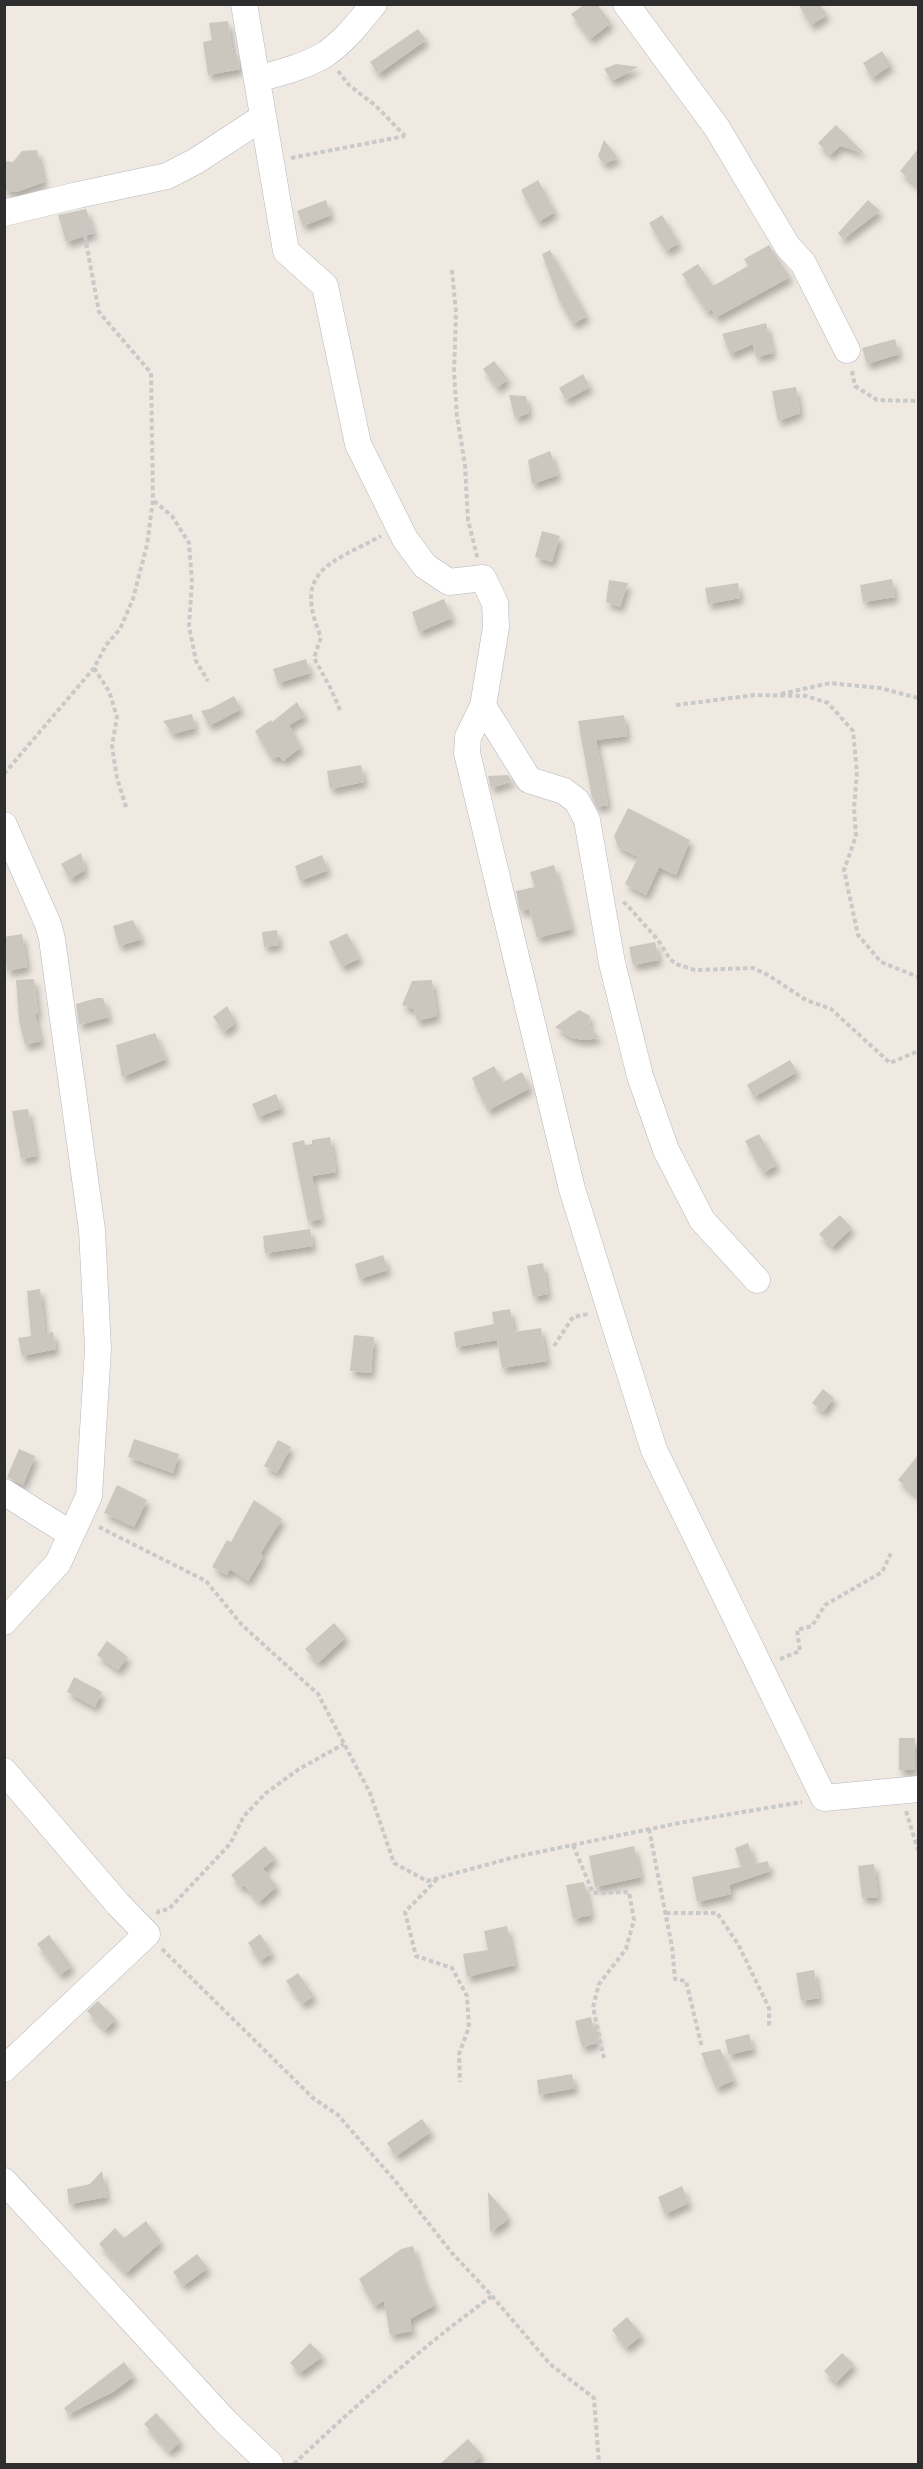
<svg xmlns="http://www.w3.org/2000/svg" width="923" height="2469" font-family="Raleway,sans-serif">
<defs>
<filter id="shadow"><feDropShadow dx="3.5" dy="6" stdDeviation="3" flood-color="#0004"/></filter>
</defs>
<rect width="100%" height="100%" fill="#efe9e1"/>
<!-- building -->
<path fill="#cbc7bf" filter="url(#shadow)" d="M585,4H597L611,23L590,39L571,14Z
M798,4H820L827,15L811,25Z
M228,21L233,54L237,53L240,69L208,75L203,42L212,40L209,23Z
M418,29L426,40L378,74L370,62Z
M882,51L891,65L872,78L863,63Z
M616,64L638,67L614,80L610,78L604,69Z
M836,125L864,153L840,146L830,155L818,143Z
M604,140L618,158L604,164L598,156Z
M918,149V187L900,171Z
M37,150L44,182L16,192L4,190V161L13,162L22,151Z
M538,180L555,212L538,222L521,190Z
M326,200L331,215L303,226L297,211Z
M868,200L880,211L843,239L838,233Z
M86,209L94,233L66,242L58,215Z
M662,215L679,243L666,251L649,223Z
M769,245L790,277L715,318L712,309L707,312L682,274L698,264L713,286L748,266L744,259Z
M550,250L587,316L573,324L559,300L542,254Z
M766,323L773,353L756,357L753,344L730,354L722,334Z
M895,339L899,354L867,364L862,348Z
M494,361L508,379L497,388L483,369Z
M583,374L590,387L566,400L559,388Z
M796,387L800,413L778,421L772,391Z
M509,395L526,396L529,413L515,418Z
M550,451L558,475L532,484L528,460Z
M542,531L560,536L552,562L535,557Z
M892,579L895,597L863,602L860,585Z
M609,580L628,583L620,607L606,602Z
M738,583L740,598L708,604L705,588Z
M444,599L452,618L419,632L412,612Z
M306,659L310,673L278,683L273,669Z
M234,696L241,709L217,722L209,725L201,711L210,709Z
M297,702L305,716L289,725L301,747L283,761L279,756L272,759L255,731L271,720L272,722Z
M192,714L195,728L173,734L163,721Z
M624,715L627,736L596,740L608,805L597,807L592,798L578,721Z
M361,765L364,782L330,789L327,771Z
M508,775L512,781L491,788L488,776Z
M628,808L690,840L676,875L659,867L646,895L625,884L638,857L618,847L614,836Z
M81,853L85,870L70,879L61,864Z
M322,855L328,870L300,881L295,866Z
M554,865L572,929L537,938L529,909L520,911L516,891L535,887L530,872Z
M133,920L142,939L119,946L113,926Z
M277,930L279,945L264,947L262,932Z
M347,933L360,958L342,967L329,942Z
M22,934L27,967L7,971L4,937Z
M655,942L659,960L633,965L629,947Z
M34,979L38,1014H35L41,1041L25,1045L19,1021L16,980Z
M432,980L437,1016L417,1021L414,1009L402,1005L412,981Z
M97,998H103L109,1017L79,1025L76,1004Z
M227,1006L234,1019V1024L224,1032L213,1017Z
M579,1010L590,1016L589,1025L599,1038L584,1040L572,1038L555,1027Z
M155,1033L166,1059L122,1077L116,1045Z
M790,1060L797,1072L754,1097L747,1085Z
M494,1066L503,1082L522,1072L530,1088L487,1111L485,1101L483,1102L472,1078Z
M276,1094L282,1108L258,1117L252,1104Z
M28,1109L36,1156L21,1159L12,1111Z
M759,1134L777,1165L763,1173L745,1141Z
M330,1137L336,1172L312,1176L321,1219L308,1222L292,1143L304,1140L305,1145L312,1144V1140Z
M840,1215L852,1228L832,1247L819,1234Z
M310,1229L313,1246L265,1253L263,1236Z
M383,1255L388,1270L359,1279L355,1264Z
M543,1263L548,1294L533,1297L527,1266Z
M40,1289L45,1333L53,1332L56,1349L22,1356L18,1338L31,1336L27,1291Z
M510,1309L514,1332L541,1328L547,1361L502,1368L497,1340L456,1347L454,1332L494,1324L492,1312Z
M354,1335L374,1337L371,1373L350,1371Z
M823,1389L834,1398L823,1412L812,1403Z
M134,1439L179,1454L173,1473L128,1457Z
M278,1440L291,1447L277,1473L264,1466Z
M19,1449L35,1456L23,1485L7,1477Z
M918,1455V1497L898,1480Z
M117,1485L147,1500L134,1527L104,1513Z
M254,1500L282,1519L260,1554L263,1556L248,1581L230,1569L227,1575L212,1567L227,1540L231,1542Z
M334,1623L346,1637L318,1663L305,1649Z
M107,1641L128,1657L118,1670L97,1655Z
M74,1677L102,1692L95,1707L67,1692Z
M899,1738H915L914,1770H899Z
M748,1843L755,1864L768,1861L770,1871L729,1885L731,1894L697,1902L692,1877L741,1867L735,1848Z
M265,1846L275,1858L263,1869L277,1886L259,1902L244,1885L241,1888L231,1875Z
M634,1846L641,1877L595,1887L589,1856Z
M874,1864L878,1897L862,1898L858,1866Z
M584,1882L591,1915L573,1919L566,1885Z
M507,1926L515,1965L467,1977L463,1954L488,1950L484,1931Z
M260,1934L272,1953L260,1961L248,1943Z
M49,1935L72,1966L60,1975L37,1944Z
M814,1970L819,1998L801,2001L796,1973Z
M298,1973L314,1996L302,2004L286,1981Z
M98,2001L116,2019L105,2030L87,2011Z
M591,2017L597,2043L582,2047L575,2021Z
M749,2034L753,2049L729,2055L725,2040Z
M720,2049L734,2080L716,2088L701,2053Z
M572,2074L575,2088L539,2095L537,2080Z
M422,2119L431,2132L396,2156L387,2143Z
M102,2171L107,2197L69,2204L67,2189L90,2184Z
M682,2186L689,2203L665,2214L658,2197Z
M488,2192L508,2215L505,2222L490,2232Z
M146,2221L161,2242L126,2273L99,2244L115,2228L124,2238Z
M413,2246L422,2276L435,2305L410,2319L412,2331L390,2335L384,2301L374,2306L359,2279L401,2249Z
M197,2254L208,2268L183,2286L173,2272Z
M627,2317L642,2335L626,2348L612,2330Z
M310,2343L323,2356L300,2373L290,2363Z
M842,2353L854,2364L836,2383L824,2371Z
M124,2362L134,2376L113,2392L68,2414L64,2408Z
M156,2413L181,2441L169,2452L144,2424Z
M468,2439L482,2455L472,2464H440Z"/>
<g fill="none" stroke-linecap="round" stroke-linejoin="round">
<!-- minor casing -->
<g stroke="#b4b7c1" stroke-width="27">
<path id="minor" d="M244,4L286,251L325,286L358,444L405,539L425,566L449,582L483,578L495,603L496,627L483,706L529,780L564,791L577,801L587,820L612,963L640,1076L666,1150L702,1220L757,1280
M626,4L717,128L788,247L803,263L847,350
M257,79C279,73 304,67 324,55C344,42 359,22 374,4
M4,213L78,195L167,176L196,161L263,117
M483,706L468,737L467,753L572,1189L654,1450L824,1798L918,1789
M4,825L48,924L52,939L92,1230L98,1348L89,1496L58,1563L4,1622
M4,1492L71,1534
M4,1771L118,1904L147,1934L4,2069
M4,2181L225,2421L270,2464"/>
</g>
<!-- path -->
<path stroke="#c9c9c9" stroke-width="4" stroke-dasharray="4.5 3" stroke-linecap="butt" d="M338,71L349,85L376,106L405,136
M291,158L405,136
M452,270L456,313L454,372L457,416L465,465L468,520L478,560
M852,371L855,386L877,400L918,401
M154,501L172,516L189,543L192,581L189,626L196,661L208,681
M94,668L109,691L117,717L112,746L117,778L127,810
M781,694L830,683L880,688L918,698
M676,705L755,695L806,696L828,703L853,731L857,772L854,808L856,836L844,870L858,935L881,962L918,977
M340,710L331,689L314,658L321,637C292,570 331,563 381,536
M4,774L94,668L106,645L120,629L133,599L147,545L153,500L151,373L99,312L81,215
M623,902L627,905L658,940L670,959L676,964L695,970L753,968L768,975L806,1000L831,1009L890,1063L918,1051
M554,1346L573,1317L588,1314
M99,1527L206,1581L242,1625L318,1694L370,1793L394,1863L427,1881L515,1857L679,1823L802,1802
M780,1659L800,1651L797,1630L812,1626L825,1605L882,1572L892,1551
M906,1811L918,1850
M649,1829L672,1947L675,1979L686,1981L702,2048
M573,1845L593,1893L629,1892L634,1920L626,1949L599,1984L593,2007L604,2058
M437,1879L405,1912L416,1956L452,1968L467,1996L469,2027L459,2054L460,2082
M666,1913H717L738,1944L769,2008V2028
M157,1914L159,1911L169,1909L230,1844L244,1816L266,1793L299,1769L344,1744
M162,1949L313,2098L338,2115L396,2182L452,2253L492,2296L550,2364L594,2398L599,2464
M294,2464C357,2404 422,2347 492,2296"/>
<!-- minor -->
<use href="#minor" stroke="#fff" stroke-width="26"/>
</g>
<!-- border -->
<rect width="923" height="2469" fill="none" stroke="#2e2e2e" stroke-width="12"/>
</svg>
